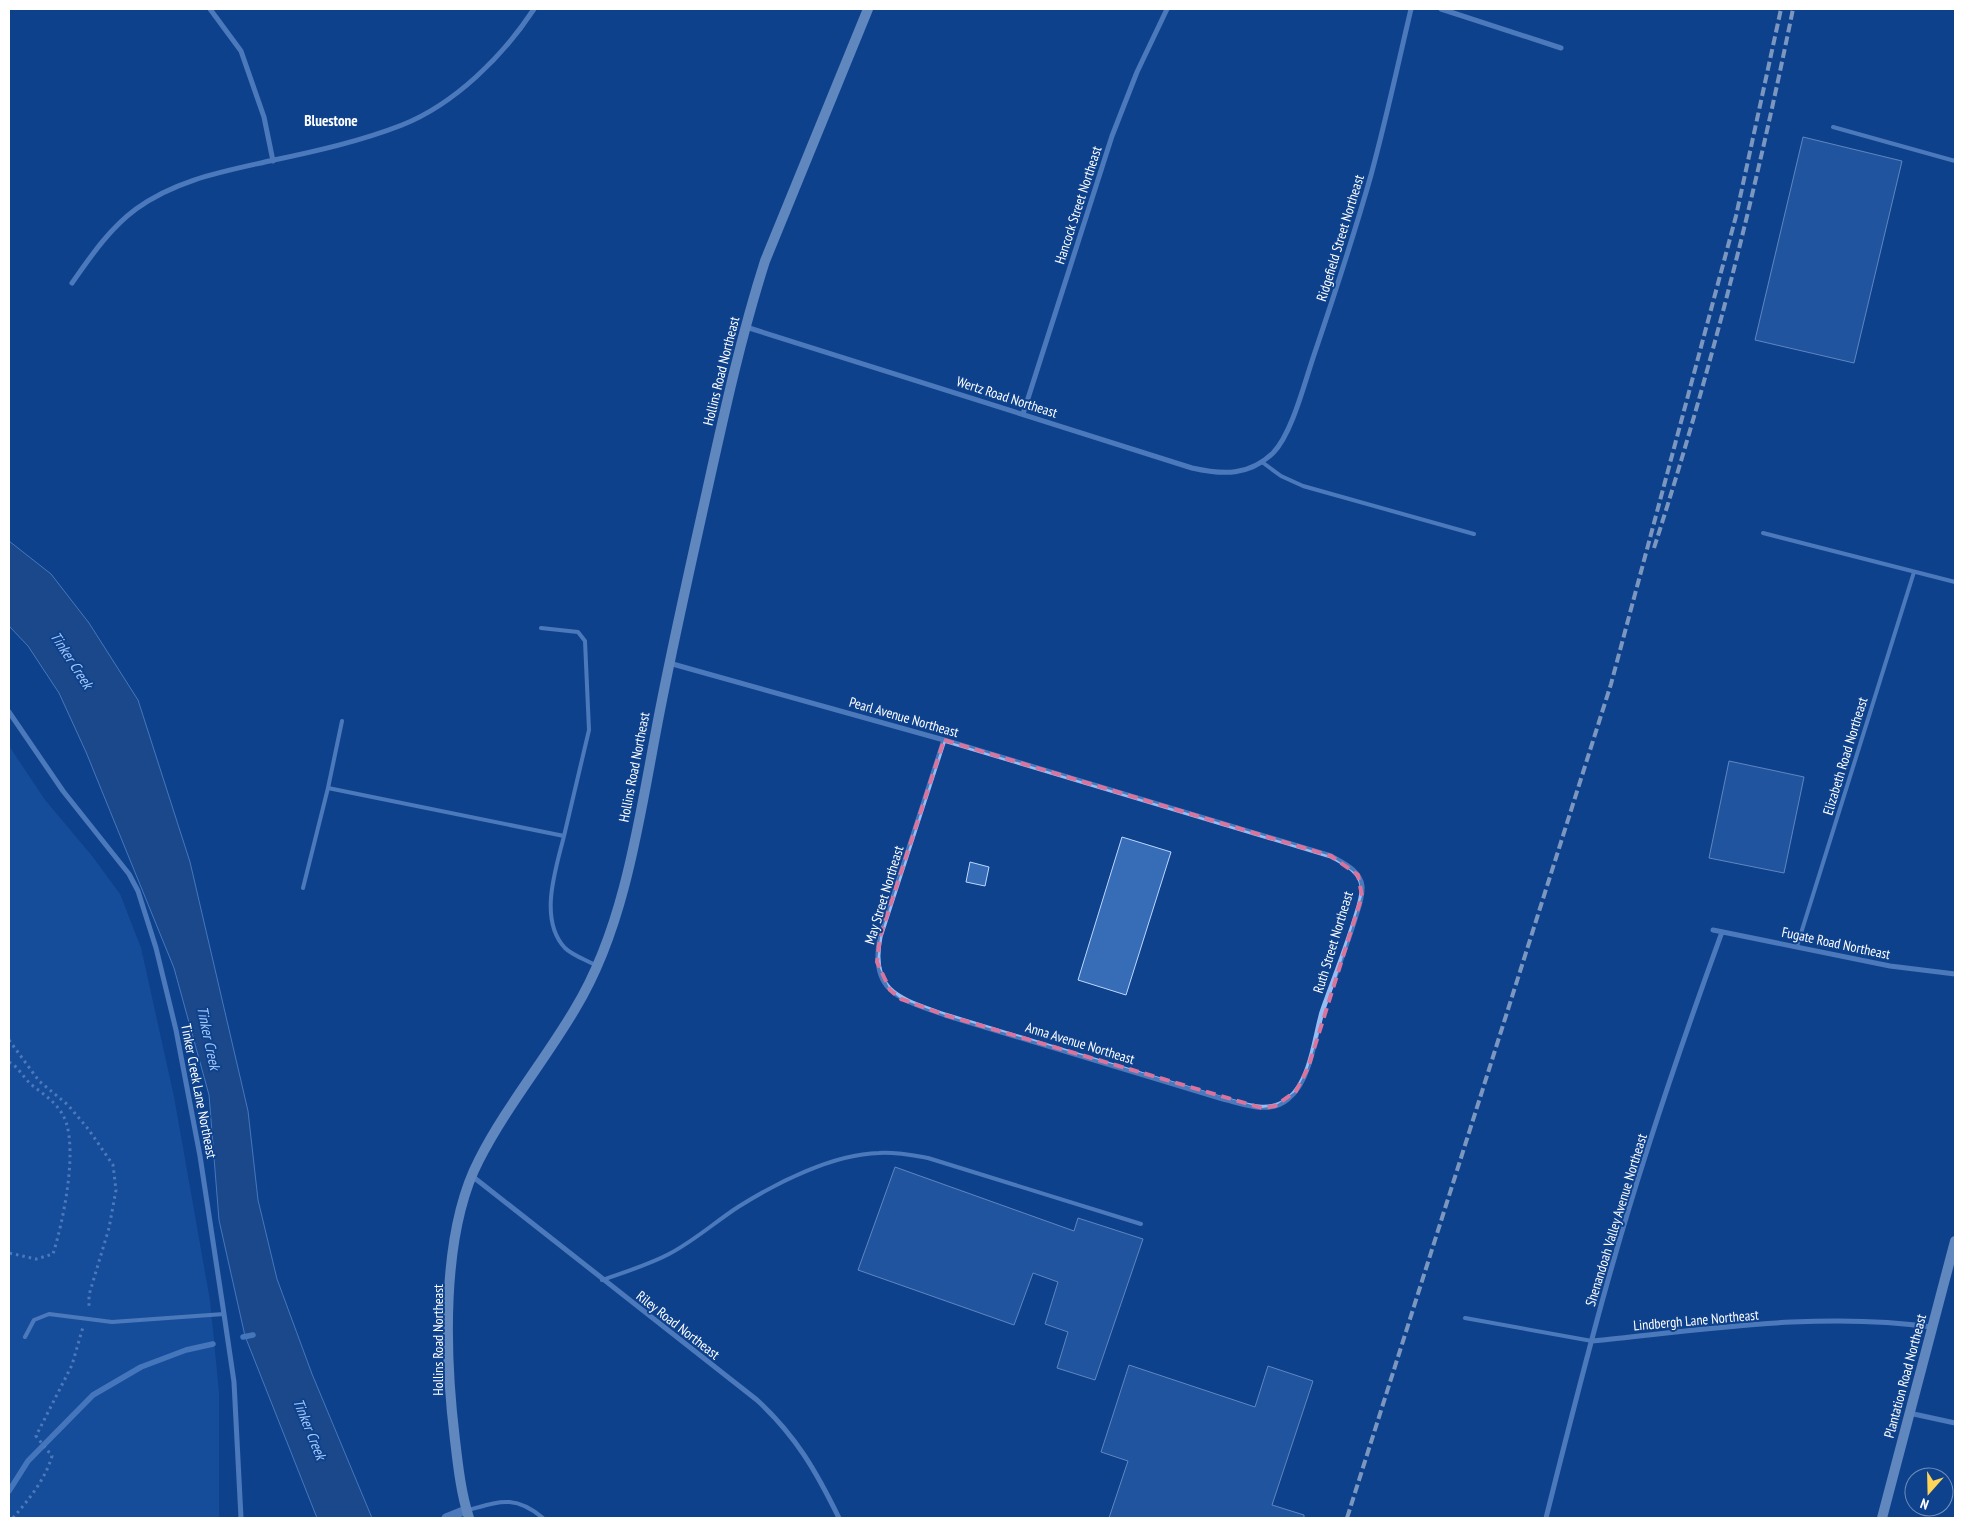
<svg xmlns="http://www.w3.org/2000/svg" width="1964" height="1527" font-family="'PT Sans Narrow',sans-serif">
<rect width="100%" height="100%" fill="#0f428d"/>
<!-- green -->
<path fill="#205bac" d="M9,746L45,800L92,856L120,894L141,948L174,1097L210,1301L219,1393V1518H9Z"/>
<!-- water -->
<path fill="#2b5088" stroke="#87b7f7" d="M9,541L51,574L89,623L138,700L190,862L248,1111L258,1200L277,1279L312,1374L372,1518H317L245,1336L219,1220L209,1095L174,968L86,752L59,693L28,646L9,626Z"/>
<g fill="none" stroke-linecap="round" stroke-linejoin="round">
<!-- stream -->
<path stroke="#87b7f7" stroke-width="5.5" d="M243,1337L253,1335
M9,1491L28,1461L93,1395L141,1367L186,1350L213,1344"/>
</g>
<!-- building -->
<path fill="#376cb7" stroke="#bdd8fe" d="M1803,137L1902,161L1854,363L1755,340Z
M1729,761L1804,777L1784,873L1709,858Z
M1122,837L1171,852L1126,995L1078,980Z
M970,862L989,867L985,886L966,882Z
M895,1167L1074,1231L1078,1218L1143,1239L1095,1380L1057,1368L1068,1332L1045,1324L1058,1282L1033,1273L1014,1325L858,1270Z
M1129,1365L1255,1407L1268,1366L1313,1381L1272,1505L1304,1515V1518H1109L1128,1461L1101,1452Z"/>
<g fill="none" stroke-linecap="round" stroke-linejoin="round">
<!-- path -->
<path stroke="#96bdf3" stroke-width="3" stroke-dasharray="2.5 4" stroke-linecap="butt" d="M9,1040L39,1081L68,1105L89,1130L113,1165L116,1190L109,1228L89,1295V1309
M9,1062C19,1067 24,1079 33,1086C46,1096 60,1105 66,1122C77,1155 63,1222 53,1254L36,1259L9,1253
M13,1518C29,1499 45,1480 52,1456L36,1436L72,1365L83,1327"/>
<!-- service -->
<path stroke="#96bdf3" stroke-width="4" d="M1833,127L1955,161
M1262,462L1281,476L1303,486L1474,534
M1763,533L1955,582
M541,628L578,632L585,641L589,730L564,836
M328,788L564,836C556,869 538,919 565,948C572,955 586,960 595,965
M303,888L328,788L342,721
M1797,946L1914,572
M602,1280C625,1272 648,1265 669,1254C694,1241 715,1222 738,1207C776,1183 833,1154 879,1153C896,1152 911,1155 928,1158L1141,1224
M1465,1318L1592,1341
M25,1337L34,1320L49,1314L112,1322L224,1314
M468,1510C501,1501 515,1495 543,1518"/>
<!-- minor -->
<path stroke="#96bdf3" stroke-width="5" d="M210,9L241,51L264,117L273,161
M1441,9L1561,48
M72,283C91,256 109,229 136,209C177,179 226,171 274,160C317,151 361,141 402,125C455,104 503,56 534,9
M746,327L1192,468C1223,475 1249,476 1273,453C1292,434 1305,381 1314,355C1334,296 1354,235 1371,175C1386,120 1398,64 1411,9
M1023,414L1112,136L1137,72L1167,9
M669,663L944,740L1331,856C1343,863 1360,870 1362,886C1363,897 1358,909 1355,919C1345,951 1333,981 1322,1012C1317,1030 1314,1050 1308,1067C1304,1079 1297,1092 1288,1099C1269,1115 1244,1104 1223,1099L945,1015C901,999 869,993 880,937L944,740
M9,712L63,791L129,874L138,891L156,948L176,1030L200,1156L224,1314L234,1382L241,1518
M1713,930L1890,966L1955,974
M472,1176L757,1400C796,1436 816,1471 839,1518
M1592,1341C1703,1330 1820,1311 1932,1327
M1909,1413L1955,1423
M1546,1518C1567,1434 1588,1350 1612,1266C1644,1153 1682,1042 1722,932"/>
<!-- tertiary -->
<path stroke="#96bdf3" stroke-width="9" d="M446,1518L466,1510"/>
<!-- secondary -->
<path stroke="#c5dbfd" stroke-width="10" d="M469,1518C461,1493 458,1466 455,1440C445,1358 440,1235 479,1160C506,1107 545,1060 575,1009C598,971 613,929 624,887C640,827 649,765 661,705C675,634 691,563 707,491C724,414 741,336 765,261L868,9
M1882,1518L1955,1241"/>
<!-- rail -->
<path stroke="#fff" stroke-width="4" stroke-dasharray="9 4" stroke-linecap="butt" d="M1654,548C1711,371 1756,191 1793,9
M1347,1518L1611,684L1736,216L1781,9"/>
</g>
<!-- marked area -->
<path d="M0 0H1964V1527H0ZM944,740L1331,856L1358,875L1362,896L1308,1068L1296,1091L1275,1106L1262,1108L945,1015L901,999L890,990L877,962L880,937Z" fill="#0f428d" fill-opacity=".55" fill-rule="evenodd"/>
<path fill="none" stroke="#da749d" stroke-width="4" stroke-dasharray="10 6" stroke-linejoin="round" d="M944,740L1331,856L1358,875L1362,896L1308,1068L1296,1091L1275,1106L1262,1108L945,1015L901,999L890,990L877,962L880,937Z"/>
<g text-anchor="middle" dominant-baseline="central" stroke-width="4" stroke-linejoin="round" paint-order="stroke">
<!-- street labels -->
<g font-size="14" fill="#fff" stroke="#0f428d">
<text transform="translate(1078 205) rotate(-72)">Hancock Street Northeast</text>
<text transform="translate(1340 238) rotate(-73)">Ridgefield Street Northeast</text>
<text transform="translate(721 371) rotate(-76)">Hollins Road Northeast</text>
<text transform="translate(1007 397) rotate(18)">Wertz Road Northeast</text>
<text transform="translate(904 717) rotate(16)">Pearl Avenue Northeast</text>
<text transform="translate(1845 756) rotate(-73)">Elizabeth Road Northeast</text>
<text transform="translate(634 767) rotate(-79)">Hollins Road Northeast</text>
<text transform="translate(884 895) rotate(-73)">May Street Northeast</text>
<text transform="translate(1333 942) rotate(-73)">Ruth Street Northeast</text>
<text transform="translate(1836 943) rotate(12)">Fugate Road Northeast</text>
<text transform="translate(1080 1043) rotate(17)">Anna Avenue Northeast</text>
<text transform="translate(199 1091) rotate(79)">Tinker Creek Lane Northeast</text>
<text transform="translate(1616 1220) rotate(-73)">Shenandoah Valley Avenue Northeast</text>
<text transform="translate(1696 1320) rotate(-5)">Lindbergh Lane Northeast</text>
<text transform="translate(678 1325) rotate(38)">Riley Road Northeast</text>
<text transform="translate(438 1340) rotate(-90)">Hollins Road Northeast</text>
<text transform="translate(1905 1376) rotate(-75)">Plantation Road Northeast</text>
</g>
<!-- neighbourhood labels -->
<g font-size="15" font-weight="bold" fill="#fff" stroke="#0f428d">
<text x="331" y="120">Bluestone</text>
</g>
<!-- water labels -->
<g font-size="15" font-style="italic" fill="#a2c7fa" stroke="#0f428d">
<text transform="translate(72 660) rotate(57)">Tinker Creek</text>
<text transform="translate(209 1038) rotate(78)">Tinker Creek</text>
<text transform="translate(310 1429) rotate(68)">Tinker Creek</text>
</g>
</g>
<!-- border -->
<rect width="1964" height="1527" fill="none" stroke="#ffffff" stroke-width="20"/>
<!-- north arrow -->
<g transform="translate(1929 1492) rotate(200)"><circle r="24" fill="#0f428d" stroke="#6f8ebb"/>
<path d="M0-4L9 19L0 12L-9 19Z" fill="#ffd558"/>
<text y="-8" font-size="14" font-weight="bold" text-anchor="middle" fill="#ffffff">N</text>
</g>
</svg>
